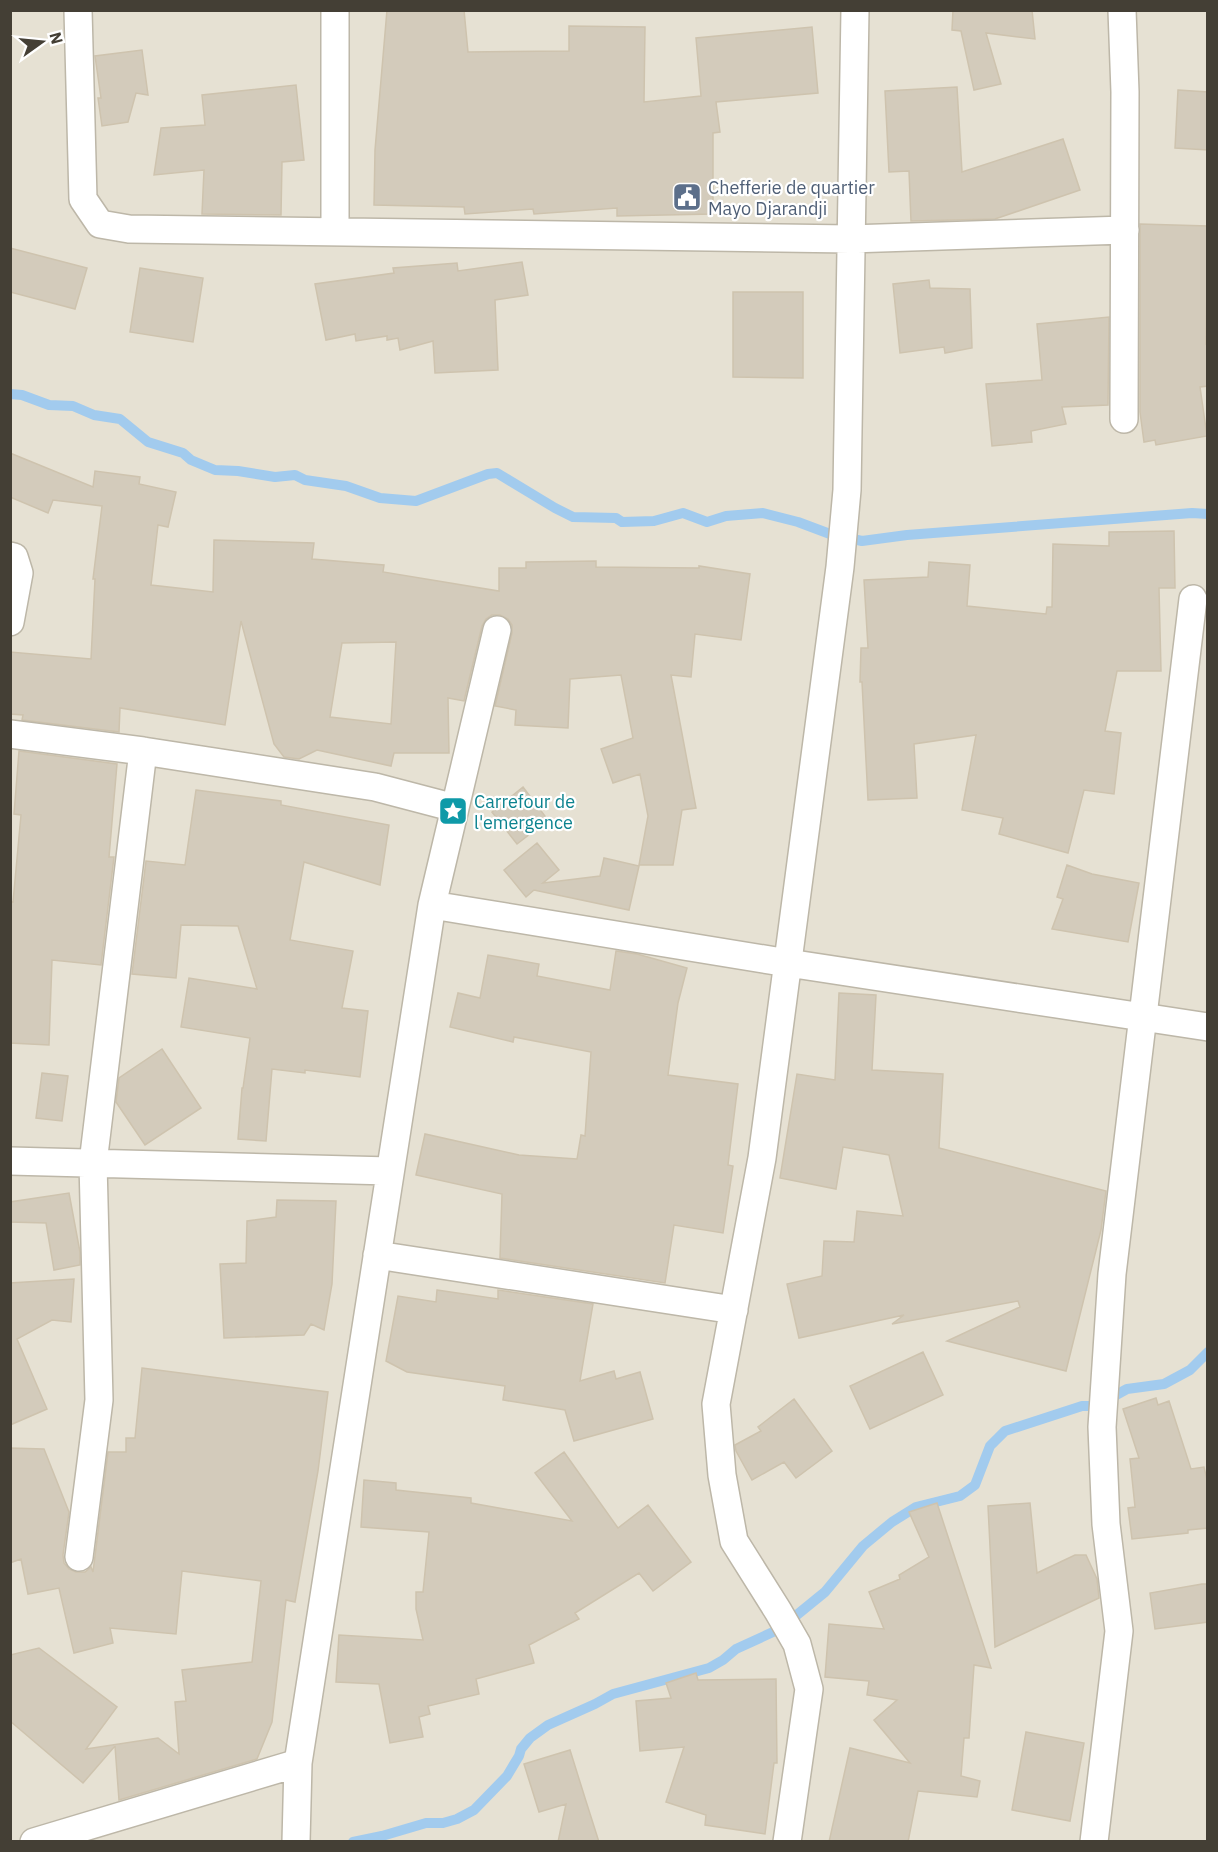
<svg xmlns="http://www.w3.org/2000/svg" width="1218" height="1852" font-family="'IBM Plex Sans',sans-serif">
<rect width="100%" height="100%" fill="#f2efe5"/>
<!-- residential -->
<path fill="#e6e1d3" d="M11,11H1207V1841H11Z"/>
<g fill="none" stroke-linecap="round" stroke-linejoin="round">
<!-- stream -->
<path stroke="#a2cbee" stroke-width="10" d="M10,394L22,395L49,405L73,406L94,415L120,419L148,442L183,453L191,460L215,470L238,471L275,477L295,475L305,480L346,486L380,498L416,501L488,474L497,473L555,508L573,517L616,518L622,522L654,521L683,513L707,522L726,516L763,513L798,522L830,534L862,541L907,535L1192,513L1208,514
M353,1842L382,1836L426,1823H443L457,1819L474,1810L507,1776L519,1756L521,1749L530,1738L548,1725L595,1704L613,1694L709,1668L723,1660L736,1649L773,1632L782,1627L825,1592L863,1546L892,1522L916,1507L960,1496L975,1485L990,1446L1005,1431L1082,1406H1096L1127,1389L1164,1384L1190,1370L1208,1352"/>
</g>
<!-- building -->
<path fill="#d3cbbb" stroke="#cec3ae" stroke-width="1.5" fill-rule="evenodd" d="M387,10H464L468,52L569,51V26L645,27L644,102L701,96L696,38L812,27L818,93L716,102L720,132L713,133V214L617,216V208L534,214L533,209L465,214L464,207L374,205L375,150Z
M953,10H1032L1035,39L986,33L1001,84L974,90L961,31L952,30Z
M142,50L148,95L136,93L128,122L102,126L98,98H101L95,56Z
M296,85L304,160L282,162L281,215L202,214L204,170L154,175L161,128L205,125L202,95Z
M957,87L962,172L1063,139L1080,190L995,219L911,221L909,171L889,172L885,91Z
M1178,90L1208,92V150L1175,148Z
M1140,224L1208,226L1206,344L1208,343V386L1200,387L1207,436L1156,445L1155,440L1144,442L1140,412Z
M10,248L87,268L75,309L10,292Z
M522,262L528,295L495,300L498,370L435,373L433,341L400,350L398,338L387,340V336L356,341L355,334L326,340L315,284L394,273L393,268L457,263L458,271Z
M140,268L203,278L193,342L130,332Z
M929,280L930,288L970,289L972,348L945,353L944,347L900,353L893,284Z
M733,292H803V378L733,377Z
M1109,317L1108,405L1062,407L1066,424L1031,431L1032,442L992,446L986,384L1042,380L1037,324Z
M10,453L93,487L95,471L140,477L139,484L176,492L168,527L158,525L151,585L213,592L214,540L314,543L312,559L384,565L383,572L499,591V568H526V562L596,561V567L699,568V566L750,574L741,640L695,634L691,677L671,675L696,808L682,810L673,865H639L648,816L640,774L613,783L601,749L633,738L621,675L570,679L568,728L515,725L516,710L495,706L512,633V625L508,619L500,615H492L486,619L482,626L464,701L448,698L449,753H394L391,766L317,750L299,759L284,757L274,744L241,621L225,725L120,708L119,732L22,720L23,715L10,714V652L91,659L95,579H93L102,506L53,500L48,513L10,497ZM396,642L391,724L330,717L342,643Z
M1174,531L1175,588H1159L1161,671H1117L1105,731L1121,733L1114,794L1084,790L1068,853L999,834L1003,818L962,810L976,735L914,744L917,798L868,800L862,682H860L861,648H868L864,580L928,577L929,562L970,565L967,606L1046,614L1047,607H1052L1053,544L1109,546V532Z
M19,751L117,764L109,857H114L101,965L52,960L49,1045L10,1043V901L13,902L21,815L14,814Z
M523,787L548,820L517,844L492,812Z
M196,790L281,801V805L389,825L380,885L304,862L290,940L353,951L342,1008L368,1011L360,1077L305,1070V1073L272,1069L266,1141L238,1139L242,1088H243L250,1038L181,1027L189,978L257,989L238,926L181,925L176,978L132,974L146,861L185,865Z
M537,843L559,870L543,883L600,876L604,858L639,866L629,910L534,890L526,897L504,870Z
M1067,865L1092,874L1139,883L1128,942L1052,929L1063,899L1057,897Z
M616,951L637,954L687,968L678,1003L668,1075L738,1084L728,1165L733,1166L723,1233L674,1225L665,1283L500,1258L502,1194L416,1175L425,1134L519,1155L577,1159L581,1135L585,1136L591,1052L514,1037L513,1042L450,1027L458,993L480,998L488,955L539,964L537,976L610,990Z
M839,993L876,995L872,1070L943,1074L939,1148L1106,1191L1101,1230L1066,1371L947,1341L1020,1307L1018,1301L892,1324L904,1315L799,1338L787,1284L822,1276L824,1241L854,1242L857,1211L903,1216L889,1155L843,1147L836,1189L780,1178L797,1074L835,1080Z
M162,1049L201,1108L145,1145L116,1102L119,1078Z
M42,1073L68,1076L62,1121L36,1118Z
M69,1193L80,1252V1265L54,1270L46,1223L10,1222V1202Z
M277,1200L336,1201L332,1284L324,1330L311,1324L304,1335L224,1338L220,1264L246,1263L247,1221L276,1217Z
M74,1279L71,1322L52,1320L17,1339L47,1409L10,1425V1283Z
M437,1290L498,1299V1290L593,1304L580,1381L614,1371L616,1379L640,1372L653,1419L574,1441L565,1410L503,1400L505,1386L407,1372L386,1361L398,1296L436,1302Z
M923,1352L943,1395L870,1429L850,1386Z
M142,1368L328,1392L318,1471L295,1602L286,1600L272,1722L257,1759L119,1800L115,1746L83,1783L10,1721V1655L39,1648L117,1707L86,1749L158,1738L179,1754L175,1702L186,1701L182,1670L252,1662L261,1581L182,1571L176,1634L110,1628L113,1643L74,1653L59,1588L28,1594L21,1559L10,1563V1448L44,1449L69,1512L63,1555L64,1563L69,1569L76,1572H85L91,1567L93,1572L108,1452H126V1438H135Z
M1156,1398L1158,1405L1169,1401L1191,1469L1204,1467L1208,1484V1528L1188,1530V1533L1132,1539L1128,1508L1135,1507L1130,1459L1139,1458L1123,1409Z
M794,1399L832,1451L796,1478L784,1462L752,1480L736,1451L735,1445L761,1431L758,1427Z
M564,1452L618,1528L648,1505L691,1562L653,1591L639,1573L575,1613L579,1619L529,1645L534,1663L476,1679L479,1694L428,1706L430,1714L419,1717L423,1737L390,1743L379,1684L336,1682L339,1635L423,1640L416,1609V1592H423L429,1532L361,1527L364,1480L396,1483V1490L471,1498V1503L572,1521L535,1473Z
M937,1503L991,1668L974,1665L969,1738H964L961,1776L980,1781L977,1797L918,1791L908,1842H829L850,1748L910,1763L874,1720L897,1700L867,1695L869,1681L825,1677L829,1624L884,1629L869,1592L900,1579L899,1575L929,1557L909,1512Z
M1030,1503L1037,1573L1075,1555H1086L1097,1579L1099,1598L995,1647L988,1506Z
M1202,1584H1208V1622L1155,1629L1150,1593Z
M696,1673L698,1680L776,1679L777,1763H774L765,1834L705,1825L706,1815L666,1802L684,1747L640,1751L636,1701L671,1698L666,1683Z
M1026,1732L1084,1743L1070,1821L1012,1810Z
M570,1750L585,1798L599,1842H558L566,1804L539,1812L524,1764Z"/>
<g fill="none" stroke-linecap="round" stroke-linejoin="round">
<!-- minor casing -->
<g stroke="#bdb7a8" stroke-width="30">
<path id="minor" d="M78,10L83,199L100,224L129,229L850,239L1125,230
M1122,10L1125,92L1124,419
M335,231V10
M10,556L14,557L19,573L10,622
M10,734L143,751L375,787L455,808L432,905L298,1763L296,1842
M455,808L497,630
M432,905L788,963L1208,1027
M10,1161L390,1171
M377,1255L734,1310
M79,1557L99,1400L93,1163L143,751
M34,1842L298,1763
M787,1842L809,1689L797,1644L778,1611L734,1541L722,1475L716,1404L762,1158L840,567L847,490L855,10
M1094,1842L1119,1631L1106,1524L1102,1427L1112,1274L1193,599"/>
</g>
<!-- minor -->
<use href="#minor" stroke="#fff" stroke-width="27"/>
</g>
<!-- icons -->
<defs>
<g id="civic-square" transform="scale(1.5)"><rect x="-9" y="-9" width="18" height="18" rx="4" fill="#5c6f8a" stroke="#fff"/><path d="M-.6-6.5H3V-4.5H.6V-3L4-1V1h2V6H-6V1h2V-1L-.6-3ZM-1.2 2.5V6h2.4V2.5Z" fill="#fff"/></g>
<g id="sight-square" transform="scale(1.5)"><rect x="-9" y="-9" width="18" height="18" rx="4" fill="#0f9aa8" stroke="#fff"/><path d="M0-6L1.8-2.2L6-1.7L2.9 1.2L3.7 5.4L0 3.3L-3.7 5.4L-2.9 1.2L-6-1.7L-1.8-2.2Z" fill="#fff"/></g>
</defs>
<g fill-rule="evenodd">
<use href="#civic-square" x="687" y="197"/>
<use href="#sight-square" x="453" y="811"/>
</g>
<g text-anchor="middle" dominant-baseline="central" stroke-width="4.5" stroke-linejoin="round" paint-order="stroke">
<!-- service labels -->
<g font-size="18" fill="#4e5e75" stroke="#fff" text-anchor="start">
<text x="708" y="187">Chefferie de quartier<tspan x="708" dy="21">Mayo Djarandji</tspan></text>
</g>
<!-- culture labels -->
<g font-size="18" fill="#0d838f" stroke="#fff" text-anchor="start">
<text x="474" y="801">Carrefour de<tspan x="474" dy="21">l'emergence</tspan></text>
</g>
</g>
<!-- border -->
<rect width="1218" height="1852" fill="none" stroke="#443f35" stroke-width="24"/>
<!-- north arrow -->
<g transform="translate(42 42) rotate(75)" stroke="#ffffff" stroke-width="4.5" paint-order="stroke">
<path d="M0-4.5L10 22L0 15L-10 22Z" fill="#443f35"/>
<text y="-9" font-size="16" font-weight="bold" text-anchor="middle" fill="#443f35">N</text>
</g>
</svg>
